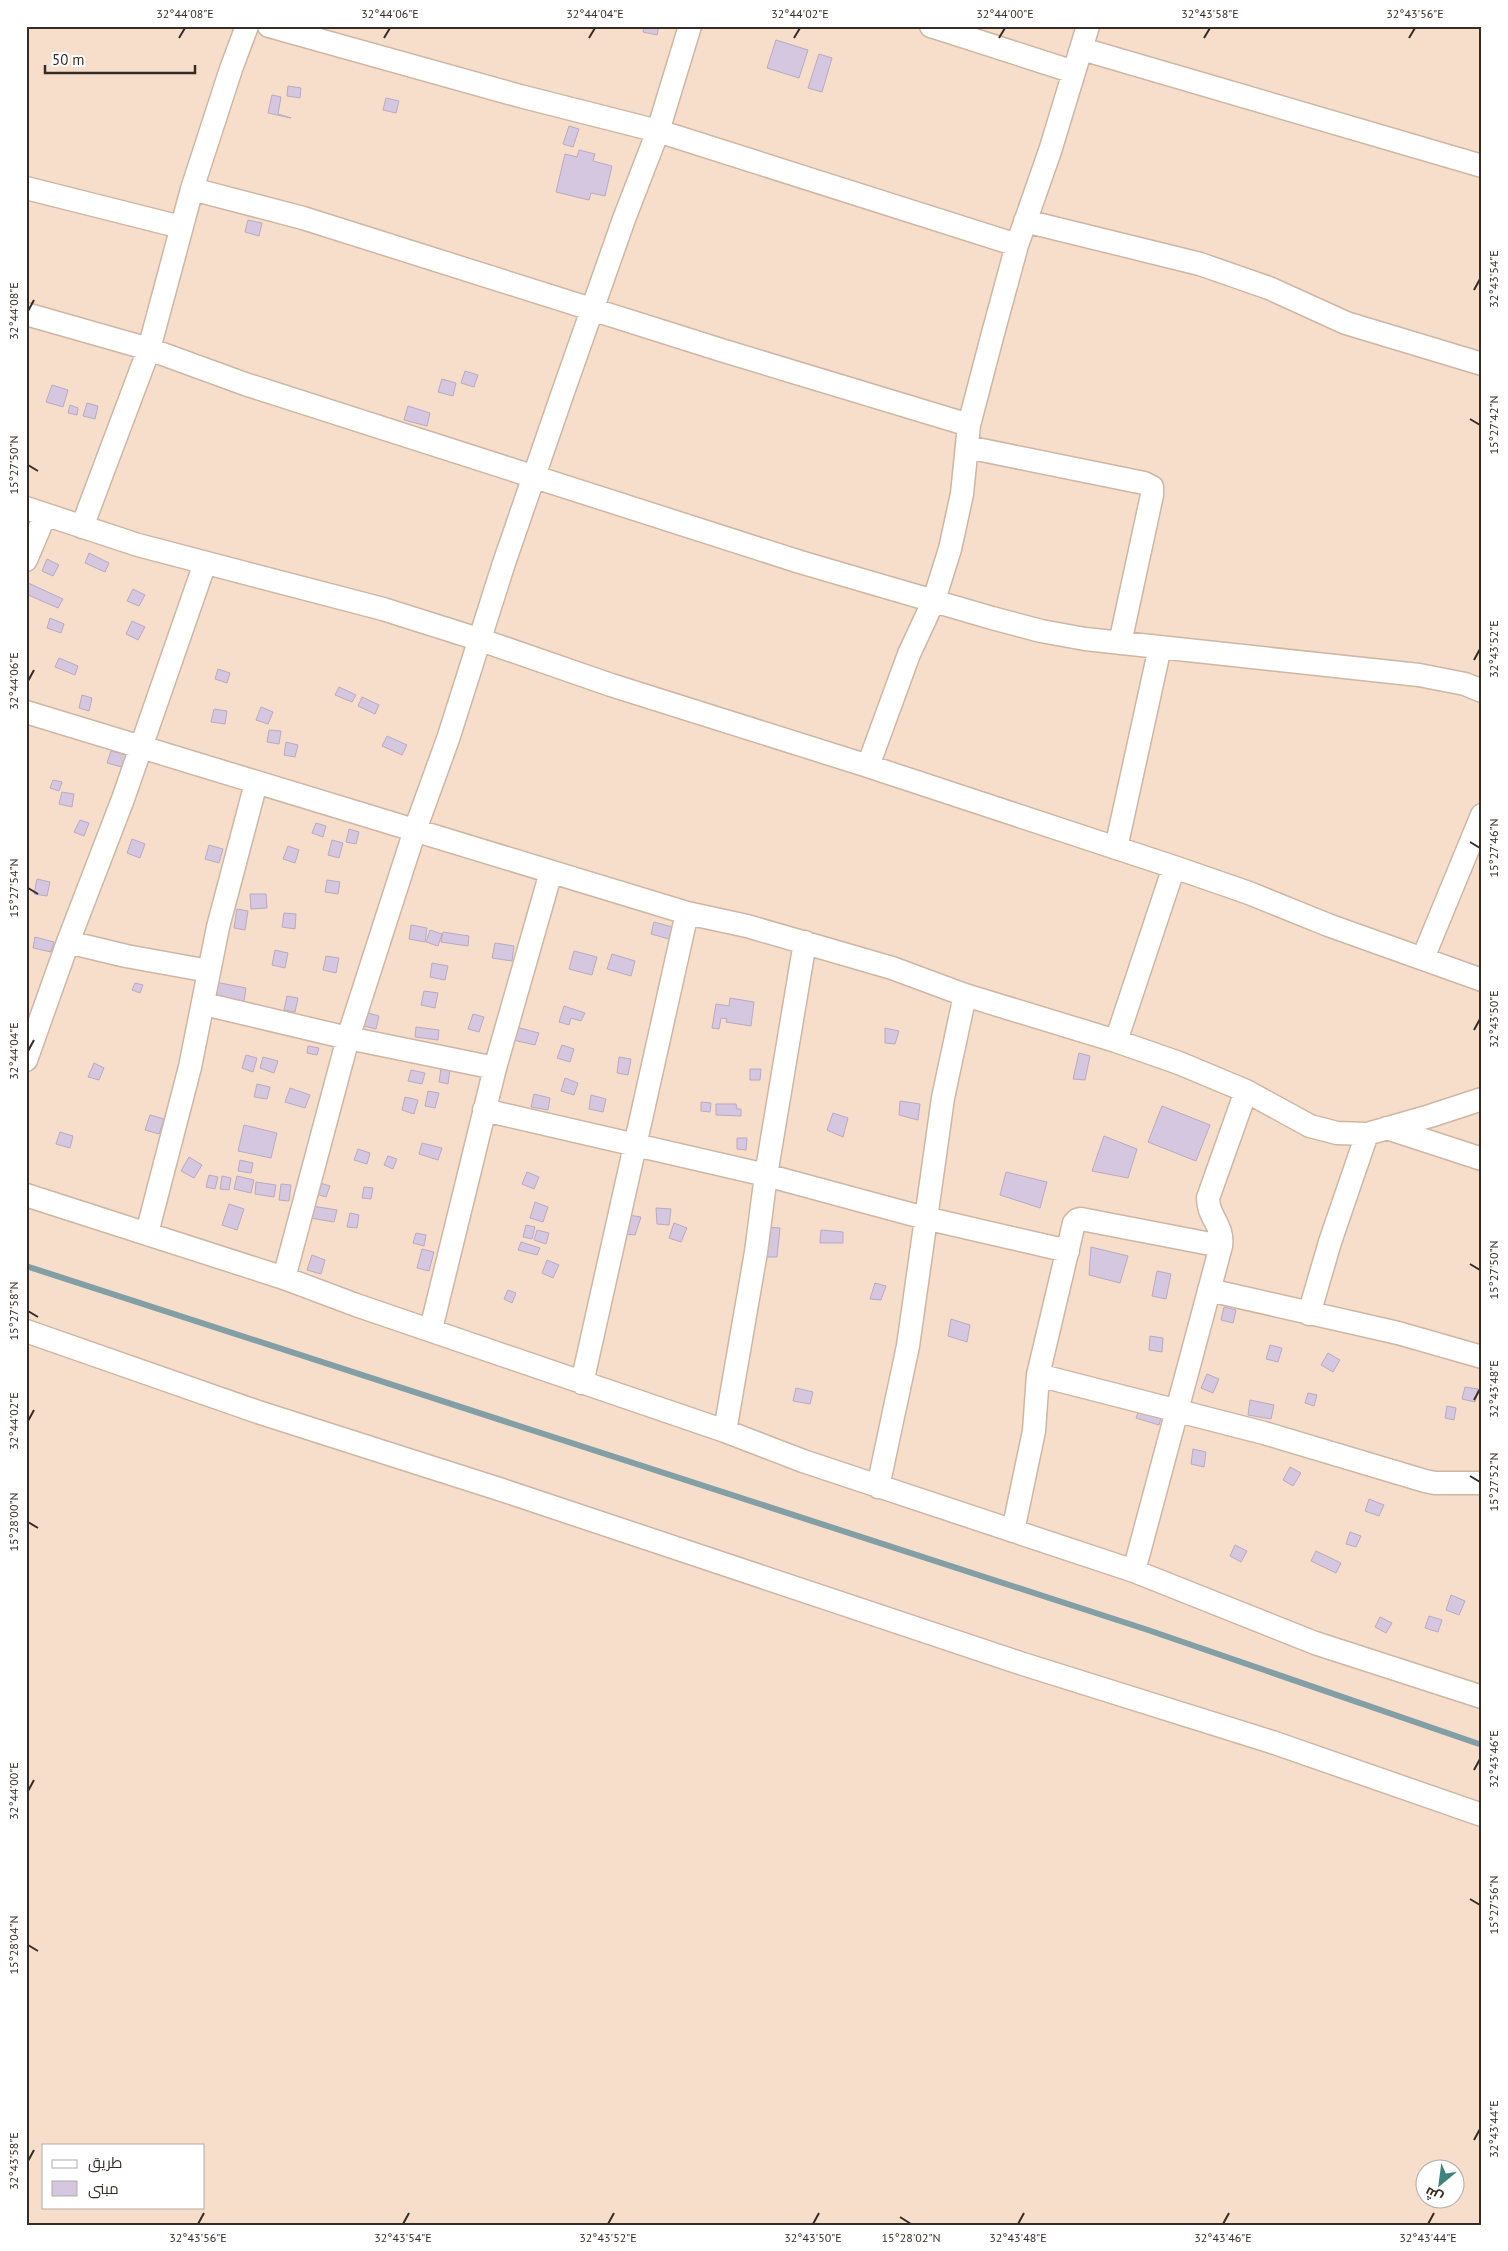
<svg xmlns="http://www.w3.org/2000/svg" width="1508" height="2251" font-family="'PT Sans',Cairo,sans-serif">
<rect width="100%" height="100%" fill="#f6decb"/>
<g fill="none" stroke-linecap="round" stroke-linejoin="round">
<!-- stream -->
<path stroke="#829fa6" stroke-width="6" d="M26,1266L1148,1630L1482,1745"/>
</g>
<!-- building -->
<path fill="#d6c7e0" stroke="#b8aac2" d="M644,26H659L657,35L643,32Z
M776,40L808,50L799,78L767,68Z
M819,54L832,58L822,92L808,88Z
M288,86L301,88L300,98L287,96Z
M272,95L281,97L278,114L291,118L268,113Z
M386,98L399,101L396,113L383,110Z
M569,126L579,129L573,147L563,144Z
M579,150L595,154L593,161L612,166L605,196L591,193L589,200L556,192L565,154L577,157Z
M248,220L262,223L259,236L245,232Z
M465,371L478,375L474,387L461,383Z
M442,379L456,383L453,396L438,392Z
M52,385L68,390L63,407L46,402Z
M87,403L98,406L95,419L83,416Z
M70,405L78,408L77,415L68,413Z
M408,406L430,413L427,426L404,420Z
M89,553L109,563L105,572L85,563Z
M47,559L59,565L53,576L42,571Z
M26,582L63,599L58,608L26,594Z
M133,589L145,595L139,606L127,601Z
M50,618L64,624L61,633L47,628Z
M132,621L145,627L138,640L126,634Z
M59,658L78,666L75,675L55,667Z
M218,669L230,673L227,683L215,679Z
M339,687L356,695L352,702L335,695Z
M82,695L92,698L89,711L79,708Z
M362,697L379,705L375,714L358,706Z
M261,707L273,712L268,724L256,720Z
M214,709L227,711L225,724L211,722Z
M269,730L281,731L279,744L267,742Z
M387,736L407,745L402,755L382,746Z
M286,742L298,745L295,757L284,755Z
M111,751L126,755L122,767L107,763Z
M53,780L62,782L59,791L50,788Z
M62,792L74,794L72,807L59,804Z
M80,820L89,823L84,836L74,832Z
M316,823L326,826L323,837L312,833Z
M349,829L359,832L356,844L346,842Z
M132,839L145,844L140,858L127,853Z
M332,840L343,843L339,858L328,855Z
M209,845L223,849L219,863L205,859Z
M288,846L299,850L295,863L283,859Z
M37,879L50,882L47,896L34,894Z
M327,880L340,882L338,894L325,892Z
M250,894H266L267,908L251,909Z
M237,909L248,911L245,930L234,928Z
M284,913L296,914L295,929L282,927Z
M654,922L672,927L669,939L651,934Z
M411,925L427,928L425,942L409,939Z
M430,930L442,934L438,946L426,942Z
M443,932L469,936L468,946L441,942Z
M35,937L54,942L51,952L33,948Z
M495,943L514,946L512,961L492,958Z
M275,950L288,953L285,968L272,965Z
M574,951L597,957L592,975L569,969Z
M612,954L635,961L631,976L607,969Z
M326,956L339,958L336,973L323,970Z
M432,963L448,966L445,980L430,977Z
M210,981L246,988L244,1001L208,995Z
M135,983L143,985L140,993L132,990Z
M424,991L438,993L435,1008L421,1005Z
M287,996L298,998L295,1012L284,1010Z
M730,998L754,1002L751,1026L726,1022L727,1019L721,1018L719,1029L712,1028L716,1004L729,1006Z
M564,1006L585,1013L581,1021L571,1018L569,1025L559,1022Z
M368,1013L379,1016L376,1029L364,1026Z
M473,1014L484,1017L479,1032L468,1029Z
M416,1027L439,1030L438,1040L415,1037Z
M516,1027L539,1033L535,1045L513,1040Z
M885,1028L899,1031L895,1044L885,1043Z
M562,1045L574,1049L570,1062L557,1058Z
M308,1046L319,1048L317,1055L307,1053Z
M1079,1053L1090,1056L1085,1080L1073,1079Z
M246,1055L257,1058L253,1072L242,1068Z
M263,1057L278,1061L274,1073L260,1068Z
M619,1057L631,1059L628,1075L617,1073Z
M94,1063L104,1068L99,1080L88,1077Z
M441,1069L450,1070L448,1084L439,1082Z
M750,1069H761L760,1080H750Z
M411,1070L425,1073L422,1084L408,1081Z
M565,1078L578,1083L574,1095L561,1091Z
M257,1084L270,1087L267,1099L254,1097Z
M290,1088L310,1095L305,1108L285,1102Z
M428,1091L439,1093L435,1108L425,1106Z
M534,1094L550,1098L548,1110L531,1107Z
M591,1095L606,1099L603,1112L589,1109Z
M405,1097L418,1100L414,1114L402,1110Z
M900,1101L920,1104L918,1120L899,1115Z
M701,1102L711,1103L710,1112L701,1111Z
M716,1104H736L737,1109H741V1116L716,1115Z
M1162,1106L1210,1125L1196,1161L1148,1142Z
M833,1113L848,1118L843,1137L827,1130Z
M150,1115L164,1119L159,1134L145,1130Z
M244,1125L277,1133L271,1158L238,1151Z
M60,1132L73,1136L70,1148L56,1144Z
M1104,1136L1137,1149L1128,1178L1092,1171Z
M737,1138H747L746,1150L737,1149Z
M422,1143L442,1148L438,1160L419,1154Z
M358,1149L370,1153L367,1164L354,1160Z
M388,1156L397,1159L393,1169L384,1165Z
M189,1157L202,1165L194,1178L181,1171Z
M240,1160L253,1163L251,1173L238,1171Z
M527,1172L539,1177L534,1189L522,1184Z
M1006,1172L1047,1182L1040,1208L1000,1195Z
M209,1175L218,1177L215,1189L206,1187Z
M222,1176L231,1178L229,1190L220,1189Z
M237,1176L254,1180L251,1193L234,1189Z
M256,1182L276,1185L274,1197L255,1194Z
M320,1183L330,1186L326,1197L316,1194Z
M281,1184L291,1185L289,1201L279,1200Z
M364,1187L373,1188L371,1199L362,1198Z
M535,1202L548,1207L543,1222L530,1218Z
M229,1204L244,1209L237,1230L222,1225Z
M312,1206L337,1210L334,1222L310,1218Z
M656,1208L671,1209L669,1225L657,1224Z
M350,1213L359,1215L357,1228L347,1227Z
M628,1215L641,1217L635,1235L624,1234Z
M674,1223L687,1228L681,1242L669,1238Z
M526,1225L535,1227L532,1239L523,1237Z
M768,1227L780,1228L777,1257H765Z
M537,1230L549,1233L546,1244L534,1240Z
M821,1230L843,1232V1243H820Z
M416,1233L426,1235L424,1246L413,1243Z
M521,1242L540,1248L537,1255L518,1250Z
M1091,1247L1128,1256L1120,1283L1089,1275Z
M422,1249L434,1252L429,1271L417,1268Z
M312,1255L325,1260L321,1274L307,1270Z
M547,1260L559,1265L553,1278L542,1273Z
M1157,1271L1171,1274L1166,1299L1152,1296Z
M875,1283L886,1286L881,1300L870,1299Z
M508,1290L516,1293L512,1303L504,1299Z
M1224,1307L1236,1310L1233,1323L1221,1320Z
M951,1319L970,1325L967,1342L948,1336Z
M1150,1336L1163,1338L1162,1352L1149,1350Z
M1270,1345L1282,1348L1278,1362L1266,1359Z
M1328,1353L1340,1360L1333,1372L1321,1365Z
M1207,1374L1219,1379L1213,1393L1201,1388Z
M1465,1387L1478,1389L1475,1402L1462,1399Z
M796,1388L813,1392L810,1404L793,1401Z
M1308,1393L1317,1395L1314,1406L1305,1403Z
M1250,1400L1274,1405L1271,1419L1248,1415Z
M1447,1406L1456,1408L1454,1420L1445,1418Z
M1140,1407L1162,1414L1159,1425L1136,1418Z
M1193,1449L1206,1452L1204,1467L1191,1464Z
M1290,1467L1301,1473L1293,1486L1283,1480Z
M1369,1499L1384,1505L1379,1516L1365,1511Z
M1350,1532L1361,1536L1356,1547L1346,1544Z
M1235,1545L1247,1551L1241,1562L1230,1556Z
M1316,1551L1341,1563L1336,1573L1311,1561Z
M1451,1595L1465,1601L1459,1615L1446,1610Z
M1429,1616L1442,1620L1438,1632L1425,1628Z
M1380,1617L1392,1623L1386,1633L1375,1627Z"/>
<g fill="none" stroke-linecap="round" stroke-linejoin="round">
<!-- street casing -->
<g stroke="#ceb6a4" stroke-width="25">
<path id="street" d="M269,26L520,96L658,131L1017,245
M931,26L1074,72
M1082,49L1482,166
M26,188L181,227
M192,189L303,218L721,350L969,425
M1025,221L1200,264L1269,288L1346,323L1482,364
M26,314L149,349L245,384L800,562L992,618L1041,631L1085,639L1419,675L1465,684L1482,691
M967,447L1144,483L1152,487V495L1120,643
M26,508L138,545L383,609L481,640L611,685L868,766L1174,867L1249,893L1328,925L1482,980
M82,527L149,349L192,189L231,69L247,26
M26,560L45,515
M26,712L687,913L747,926L892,968L965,995L1116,1041L1179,1063L1246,1091L1310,1126L1337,1133L1367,1134L1430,1116L1482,1099
M868,766L909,654L934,600L950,549L962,494L969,425L992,337L1017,245L1050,151L1088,26
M1116,848L1160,647
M68,942L126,956L209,971
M1423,958L1482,815
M204,1004L348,1038L495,1068
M1116,1041L1174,867
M26,1060L68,942L123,799L205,563
M484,1110L766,1175L925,1218L1068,1251
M1387,1128L1482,1159
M26,1195L284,1278L356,1305L725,1431L803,1461L1134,1571L1315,1643L1482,1697
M147,1233L190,1067L218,927L256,783
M284,1278L348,1038L415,830L448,739L504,563L561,398L624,219L658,131L690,26
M1209,1290L1398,1333L1482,1357
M1309,1314L1330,1242L1367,1134
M431,1329L495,1068L551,872
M26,1331L258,1412L502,1490L1023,1664L1272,1742L1482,1815
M1038,1375L1264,1433L1425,1481L1435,1483H1482
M582,1383L687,913
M725,1431L756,1252L766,1175L805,942
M878,1487L908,1346L943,1098L965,995
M1013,1531L1034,1431L1038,1375L1074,1223L1077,1220L1081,1219L1221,1246
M1134,1571L1221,1246C1224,1225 1208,1218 1208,1198L1246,1091"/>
</g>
<!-- street -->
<use href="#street" stroke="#fff" stroke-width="22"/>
</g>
<!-- ticks -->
<path fill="none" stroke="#362c25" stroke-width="2" d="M179,38L185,28M384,38L390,28M589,38L595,28M794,38L800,28M999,38L1005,28M1204,38L1210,28M1409,38L1415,28M1474,290L1480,279M28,311L34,300M1470,419L1480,425M28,465L38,471M1474,660L1480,649M28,681L34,670M1470,842L1480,848M28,888L38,894M1474,1030L1480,1019M28,1051L34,1040M1470,1264L1480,1270M28,1311L38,1317M1474,1400L1480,1389M28,1421L34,1410M1470,1476L1480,1482M28,1522L38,1528M1474,1770L1480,1759M28,1791L34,1780M1470,1899L1480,1905M28,1945L38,1951M1474,2140L1480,2129M28,2161L34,2150M900,2217L911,2224M198,2224L204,2213M403,2224L409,2213M608,2224L614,2213M813,2224L819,2213M1018,2224L1024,2213M1223,2224L1229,2213M1428,2224L1434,2213"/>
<!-- border -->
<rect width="1508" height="2251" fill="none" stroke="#ffffff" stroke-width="55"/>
<!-- legend -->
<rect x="42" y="2144" width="162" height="65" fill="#ffffff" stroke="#afaba8"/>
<rect x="52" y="2160" width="25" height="8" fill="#ffffff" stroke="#afaba8"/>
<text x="88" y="2168" font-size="15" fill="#362c25">طريق</text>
<rect x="52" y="2181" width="25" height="15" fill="#d6c7e0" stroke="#afaba8"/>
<text x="88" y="2194" font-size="15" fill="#362c25">مبنى</text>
<!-- north arrow -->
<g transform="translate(1440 2184) rotate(209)"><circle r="24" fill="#ffffff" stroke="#afaba8"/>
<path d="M0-4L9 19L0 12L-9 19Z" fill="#3d847d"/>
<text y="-8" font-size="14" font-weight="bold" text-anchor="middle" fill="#362c25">ش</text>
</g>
<!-- scale -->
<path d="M45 65v8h150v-8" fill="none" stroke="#362c25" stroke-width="2.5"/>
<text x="52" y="65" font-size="15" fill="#362c25" stroke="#ffffff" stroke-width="4" paint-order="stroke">50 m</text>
<rect x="28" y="28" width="1452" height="2196" fill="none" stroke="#362c25" stroke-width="2"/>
<g font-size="12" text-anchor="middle" fill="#362c25">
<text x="185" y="18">32°44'08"E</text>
<text x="390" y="18">32°44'06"E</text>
<text x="595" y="18">32°44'04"E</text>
<text x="800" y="18">32°44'02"E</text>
<text x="1005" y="18">32°44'00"E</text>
<text x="1210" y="18">32°43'58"E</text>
<text x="1415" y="18">32°43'56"E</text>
<text transform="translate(1494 279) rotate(-90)" y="4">32°43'54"E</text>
<text transform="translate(14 311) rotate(-90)" y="4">32°44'08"E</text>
<text transform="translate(1494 425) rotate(-90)" y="4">15°27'42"N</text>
<text transform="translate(14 465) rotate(-90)" y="4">15°27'50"N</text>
<text transform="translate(1494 649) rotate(-90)" y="4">32°43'52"E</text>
<text transform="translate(14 681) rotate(-90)" y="4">32°44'06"E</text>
<text transform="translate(1494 848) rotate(-90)" y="4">15°27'46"N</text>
<text transform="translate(14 888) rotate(-90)" y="4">15°27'54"N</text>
<text transform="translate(1494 1019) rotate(-90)" y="4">32°43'50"E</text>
<text transform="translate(14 1051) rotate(-90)" y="4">32°44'04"E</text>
<text transform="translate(1494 1270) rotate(-90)" y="4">15°27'50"N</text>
<text transform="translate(14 1311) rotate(-90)" y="4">15°27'58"N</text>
<text transform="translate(1494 1389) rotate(-90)" y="4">32°43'48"E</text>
<text transform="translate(14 1421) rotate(-90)" y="4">32°44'02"E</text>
<text transform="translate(1494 1482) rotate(-90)" y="4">15°27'52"N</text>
<text transform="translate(14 1522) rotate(-90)" y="4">15°28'00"N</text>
<text transform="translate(1494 1759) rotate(-90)" y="4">32°43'46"E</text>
<text transform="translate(14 1791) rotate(-90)" y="4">32°44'00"E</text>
<text transform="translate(1494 1905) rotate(-90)" y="4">15°27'56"N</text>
<text transform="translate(14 1945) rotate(-90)" y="4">15°28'04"N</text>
<text transform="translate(1494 2129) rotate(-90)" y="4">32°43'44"E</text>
<text transform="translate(14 2161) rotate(-90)" y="4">32°43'58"E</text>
<text x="198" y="2242">32°43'56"E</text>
<text x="403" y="2242">32°43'54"E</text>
<text x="608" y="2242">32°43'52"E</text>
<text x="813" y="2242">32°43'50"E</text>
<text x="911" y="2242">15°28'02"N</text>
<text x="1018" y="2242">32°43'48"E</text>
<text x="1223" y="2242">32°43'46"E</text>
<text x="1428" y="2242">32°43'44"E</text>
</g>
</svg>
